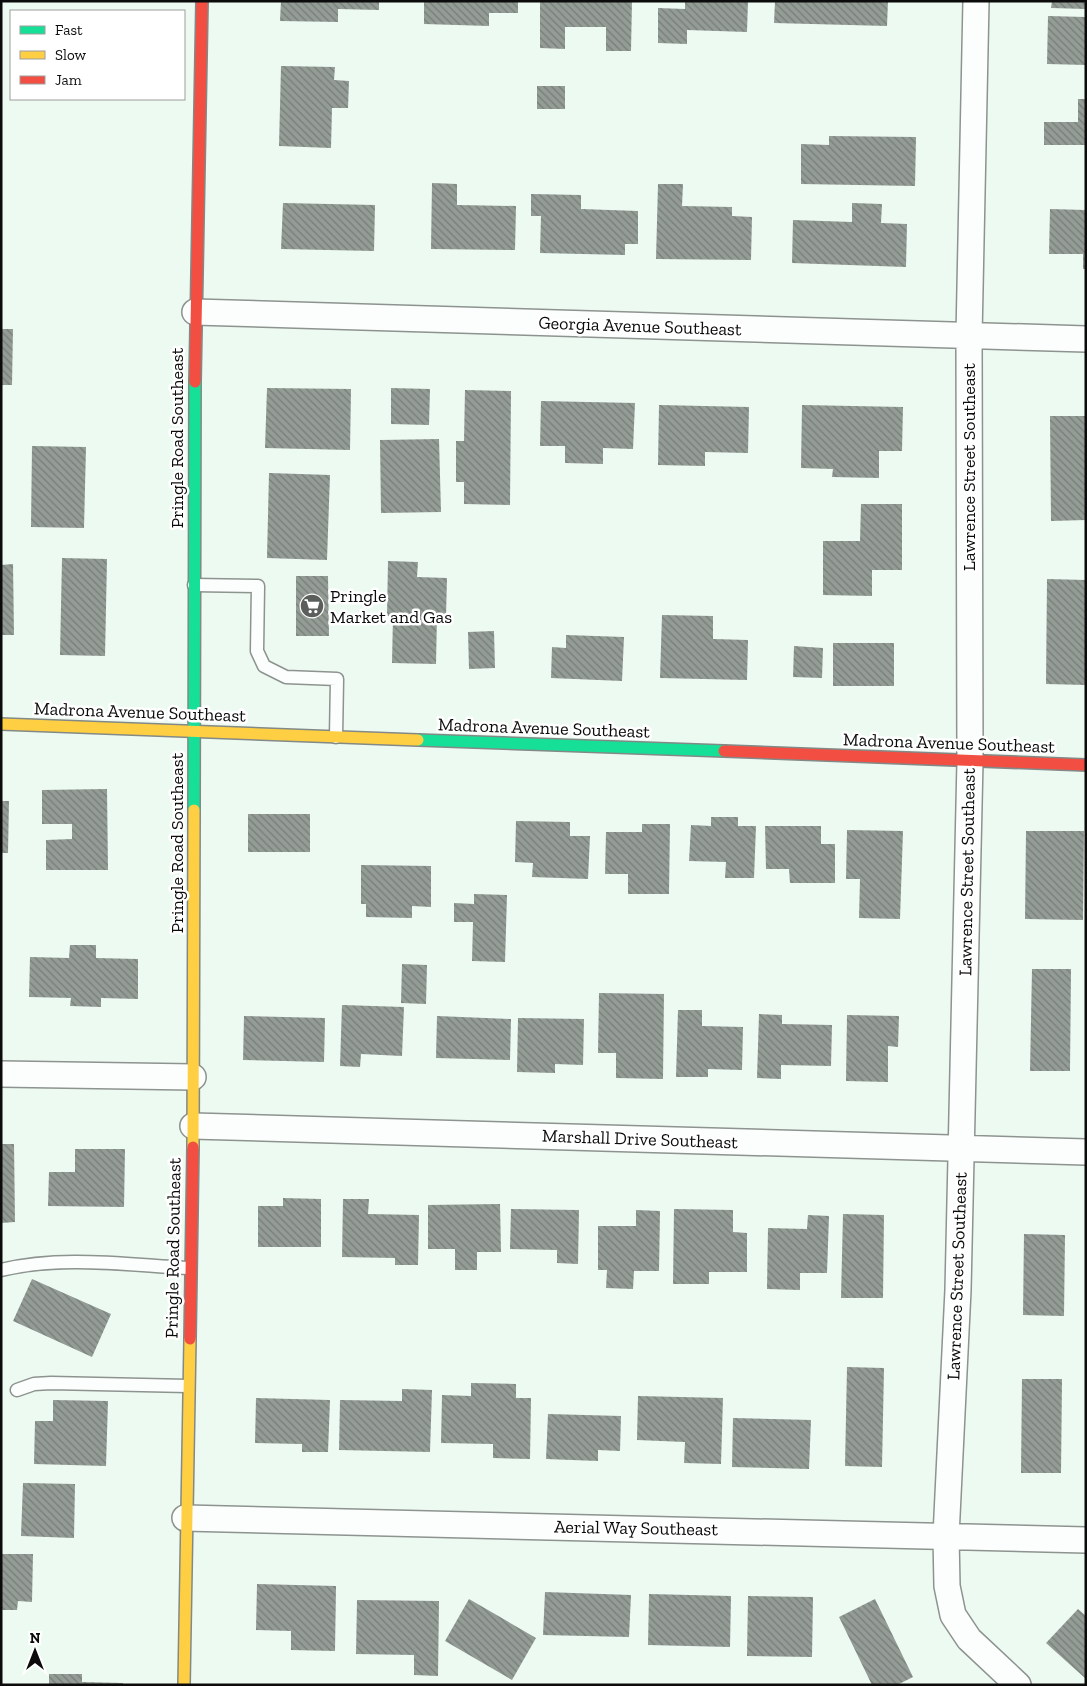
<svg xmlns="http://www.w3.org/2000/svg" width="1087" height="1686" font-family="'Zilla Slab',serif">
<defs>
<pattern id="building-back-hatch" width="6" height="6" patternUnits="userSpaceOnUse" patternTransform="scale(1.25)"><rect width="6" height="6" fill="#949c96"/><path d="M-1 5l2 2M0 0l6 6M5-1l2 2" fill="none" stroke="#777d79"/></pattern>
</defs>
<rect width="100%" height="100%" fill="#edfaf2"/>
<!-- building -->
<path fill="url(#building-back-hatch)" d="M281,1H379V10L338,9V22L280,21Z
M424,1H518V13H489V26L424,24Z
M540,1H632L631,51H606V27H565V49L540,48Z
M685,1H748L747,32L687,30V44L658,43V8L685,9Z
M775,1H888L887,26L774,23Z
M1052,1H1086V9L1051,8Z
M1048,16L1086,17V65L1047,64Z
M281,66L335,67L334,80L349,81L348,108H332L331,148L279,146Z
M537,86H565V109H537Z
M1078,99H1086V145H1044V122H1078Z
M829,136L916,137L915,186L801,184V144L829,145Z
M432,183L457,184V205L516,206L515,250L431,249Z
M658,184H683L682,206L732,207V216L752,217L751,260L656,259Z
M531,194L581,195V209L638,211V244H625V255L540,253L541,216H531Z
M283,203L375,205L374,251L281,249Z
M852,203L882,204L881,223L907,224L906,267L792,263L793,220L852,222Z
M1050,209L1086,210V269H1083V254H1049Z
M1,329H13L12,385H1Z
M267,388L351,389L350,450L265,448Z
M391,388L430,389L429,425L391,424Z
M465,390L511,391L510,505L464,504V482H456V441H464Z
M541,401L635,403L633,449L603,448V464L565,463V446H540Z
M659,405L749,407L748,453L705,452V466L658,465Z
M802,405L903,407L902,451H879V478L832,477L833,469L801,468Z
M1050,416H1086V520L1051,521Z
M439,439L441,512L381,513L380,440Z
M32,446L86,447L84,528L31,527Z
M269,473L330,475L327,560L267,558Z
M861,504H902V570H872V596L823,595V541H860Z
M62,558L107,559L105,656L60,655Z
M388,561L418,562L417,577L447,578L446,616L437,615L436,664L392,663L393,616H387Z
M13,564L14,635H1V565Z
M296,576H328L329,636H296Z
M1047,579L1086,580V685L1046,684Z
M662,615L713,616V639L748,640L747,680L660,678Z
M494,631L495,668L469,669L468,632Z
M566,635L624,637L622,681L551,678L552,647L566,648Z
M833,643H894V686H833Z
M794,646L823,648L822,678L793,677Z
M107,789L108,870H46V840L72,839V824H42V790Z
M1,801H9L8,853H1Z
M248,814H310V852H248Z
M711,817H738V826H756L754,878H725L726,862L689,861L691,825L711,826Z
M516,821L570,822V836H590L588,879L532,877L533,863L515,862Z
M642,824H670L669,894H628V874H605L606,832H642Z
M765,826H821V844H835V883H790L789,869H766Z
M847,830L903,831L900,919L859,918L860,879H846Z
M1026,831H1084L1083,920L1025,919Z
M361,865L431,866V907L412,906V918L366,917V904H361Z
M474,894L507,895L505,962L472,961L473,922H454V903L474,904Z
M70,945H96V958L138,959V999L101,998V1007L70,1006L71,998L29,997L30,957L69,958Z
M402,964L427,965L426,1004L401,1003Z
M1032,969H1071L1070,1071H1030Z
M599,993L664,994L663,1079L616,1078V1053H598Z
M342,1005L404,1007L402,1056L361,1054L360,1067L340,1066Z
M678,1010H702V1026L743,1027L742,1070L708,1069V1077H676Z
M759,1014L782,1015V1024L832,1025L831,1066L781,1065V1079L757,1078Z
M847,1015L899,1016L898,1047L888,1046V1082L846,1081Z
M244,1016L325,1018L324,1062L243,1060Z
M437,1016L511,1019L510,1060L436,1058Z
M518,1018L584,1019L583,1065L555,1064V1073L517,1072Z
M1,1144H14L15,1222L1,1223Z
M75,1149H125L124,1207L48,1206L49,1172H75Z
M283,1198L321,1199V1247H258V1206H283Z
M343,1199H369L368,1214L419,1215L418,1265H395V1258L342,1257Z
M500,1204L501,1252H477V1270H455V1249H428V1205Z
M511,1209L579,1210L578,1264L557,1263V1250L510,1249Z
M674,1209L733,1210V1232L747,1233V1272H709V1284H673Z
M636,1210L660,1211L659,1271H634L633,1289L606,1288L607,1270H598V1226H636Z
M843,1214L884,1215L883,1298H841Z
M808,1215L829,1216L827,1273H800V1290L767,1289L768,1228L807,1229Z
M1024,1234L1065,1235L1064,1316L1023,1315Z
M32,1279L111,1314L92,1357L13,1321Z
M847,1367L884,1368L882,1467L845,1466Z
M1022,1379H1062L1061,1473H1021Z
M471,1383L516,1384V1398H531L530,1459L493,1458V1444L441,1443L442,1395L471,1396Z
M402,1389L432,1390L430,1452L339,1450L340,1400L402,1401Z
M638,1396L723,1398L721,1464L684,1463L685,1442L637,1440Z
M256,1398L330,1400L328,1452H302V1444L255,1443Z
M53,1400L108,1401L106,1466L34,1464L35,1421H53Z
M548,1414L621,1416L620,1451L598,1450V1461L546,1459Z
M733,1418L811,1420L809,1469L732,1467Z
M23,1483L75,1484L74,1538L21,1536Z
M1,1554H33L32,1602L18,1601L17,1610H1Z
M257,1584L336,1586L335,1651L291,1650V1631L256,1630Z
M545,1592L631,1595L629,1637L543,1635Z
M649,1594L731,1596L730,1647L648,1645Z
M748,1596L813,1597L812,1657L747,1656Z
M469,1599L536,1638L512,1680L445,1641Z
M875,1599L913,1677L897,1685H872L839,1617Z
M357,1600L439,1601L438,1676L414,1675V1655L356,1654Z
M1078,1609L1086,1616V1679L1046,1643Z
M49,1674H82V1682L123,1683V1685H49Z"/>
<g fill="none" stroke-linecap="round" stroke-linejoin="round">
<!-- lane casing -->
<g stroke="#8d938f" stroke-width="15">
<path id="lane" d="M194,585L258,586L257,651L264,666L286,677L337,679L336,737
M1,1270C62,1255 128,1265 190,1268
M17,1390L34,1384L51,1383L188,1386"/>
</g>
<!-- street casing -->
<g stroke="#8d938f" stroke-width="28">
<path id="street" d="M976,1L969,336L970,761L958,1290L946,1536L947,1586L953,1615L969,1639L1018,1685
M195,312L1086,339
M1,1074L193,1077
M193,1126L1086,1152
M185,1518L1086,1540"/>
</g>
<!-- fast casing -->
<g stroke="#838986" stroke-width="14">
<path id="fast" d="M418,740L724,751
M194,810L195,382"/>
</g>
<!-- slow casing -->
<g stroke="#838986" stroke-width="14">
<path id="slow" d="M1,724L418,740
M193,1147L194,810
M184,1685L190,1339"/>
</g>
<!-- jam casing -->
<g stroke="#838986" stroke-width="14">
<path id="jam" d="M195,382L202,1
M724,751L1086,765
M190,1339L193,1147"/>
</g>
<!-- lane -->
<use href="#lane" stroke="#fcfefd" stroke-width="12"/>
<!-- street -->
<use href="#street" stroke="#fcfefd" stroke-width="25"/>
<!-- fast -->
<use href="#fast" stroke="#16e098" stroke-width="11"/>
<!-- slow -->
<use href="#slow" stroke="#ffcf43" stroke-width="11"/>
<!-- jam -->
<use href="#jam" stroke="#f24e42" stroke-width="11"/>
</g>
<!-- icons -->
<defs>
<g id="supermarket-disc" transform="scale(1.25)"><circle r="9.5" fill="#5a5f5c" stroke="#fff"/><path d="M-6-5.5h2.5l.6 2H6L4.5 2H-2.5L-4.4-4H-6ZM-1.5 3.2a1.3 1.3 0 1 0 .1 0ZM3 3.2a1.3 1.3 0 1 0 .1 0Z" fill="#fff"/></g>
</defs>
<g fill-rule="evenodd">
<use href="#supermarket-disc" x="312" y="606"/>
</g>
<g text-anchor="middle" dominant-baseline="central" stroke-width="5" stroke-linejoin="round" paint-order="stroke">
<!-- street labels -->
<g font-size="18" fill="#0b0b0b" stroke="#fff">
<text transform="translate(640 326) rotate(2)">Georgia Avenue Southeast</text>
<text transform="translate(177 438) rotate(-90)">Pringle Road Southeast</text>
<text transform="translate(969 467) rotate(-90)">Lawrence Street Southeast</text>
<text transform="translate(140 712) rotate(2)">Madrona Avenue Southeast</text>
<text transform="translate(544 728) rotate(2)">Madrona Avenue Southeast</text>
<text transform="translate(949 743) rotate(2)">Madrona Avenue Southeast</text>
<text transform="translate(177 843) rotate(-90)">Pringle Road Southeast</text>
<text transform="translate(967 872) rotate(-89)">Lawrence Street Southeast</text>
<text transform="translate(640 1139) rotate(2)">Marshall Drive Southeast</text>
<text transform="translate(173 1248) rotate(-89)">Pringle Road Southeast</text>
<text transform="translate(957 1276) rotate(-88)">Lawrence Street Southeast</text>
<text transform="translate(636 1528) rotate(1)">Aerial Way Southeast</text>
</g>
<!-- poi labels -->
<g font-size="18" fill="#0b0b0b" stroke="#fff" text-anchor="start">
<text x="330" y="596">Pringle<tspan x="330" dy="21">Market and Gas</tspan></text>
</g>
</g>
<!-- border -->
<rect width="1087" height="1686" fill="none" stroke="#0b0b0b" stroke-width="5"/>
<!-- legend -->
<rect x="10" y="10" width="175" height="90" fill="#ffffff" stroke="#9d9d9d"/>
<rect x="20" y="26" width="25" height="8" fill="#16e098" stroke="#9d9d9d"/>
<text x="55" y="35" font-size="15" fill="#0b0b0b">Fast</text>
<rect x="20" y="51" width="25" height="8" fill="#ffcf43" stroke="#9d9d9d"/>
<text x="55" y="60" font-size="15" fill="#0b0b0b">Slow</text>
<rect x="20" y="76" width="25" height="8" fill="#f24e42" stroke="#9d9d9d"/>
<text x="55" y="85" font-size="15" fill="#0b0b0b">Jam</text>
<!-- north arrow -->
<g transform="translate(35 1651)" stroke="#ffffff" stroke-width="4" paint-order="stroke">
<path d="M0-4L9 19L0 12L-9 19Z" fill="#0b0b0b"/>
<text y="-8" font-size="14" font-weight="bold" text-anchor="middle" fill="#0b0b0b">N</text>
</g>
</svg>
